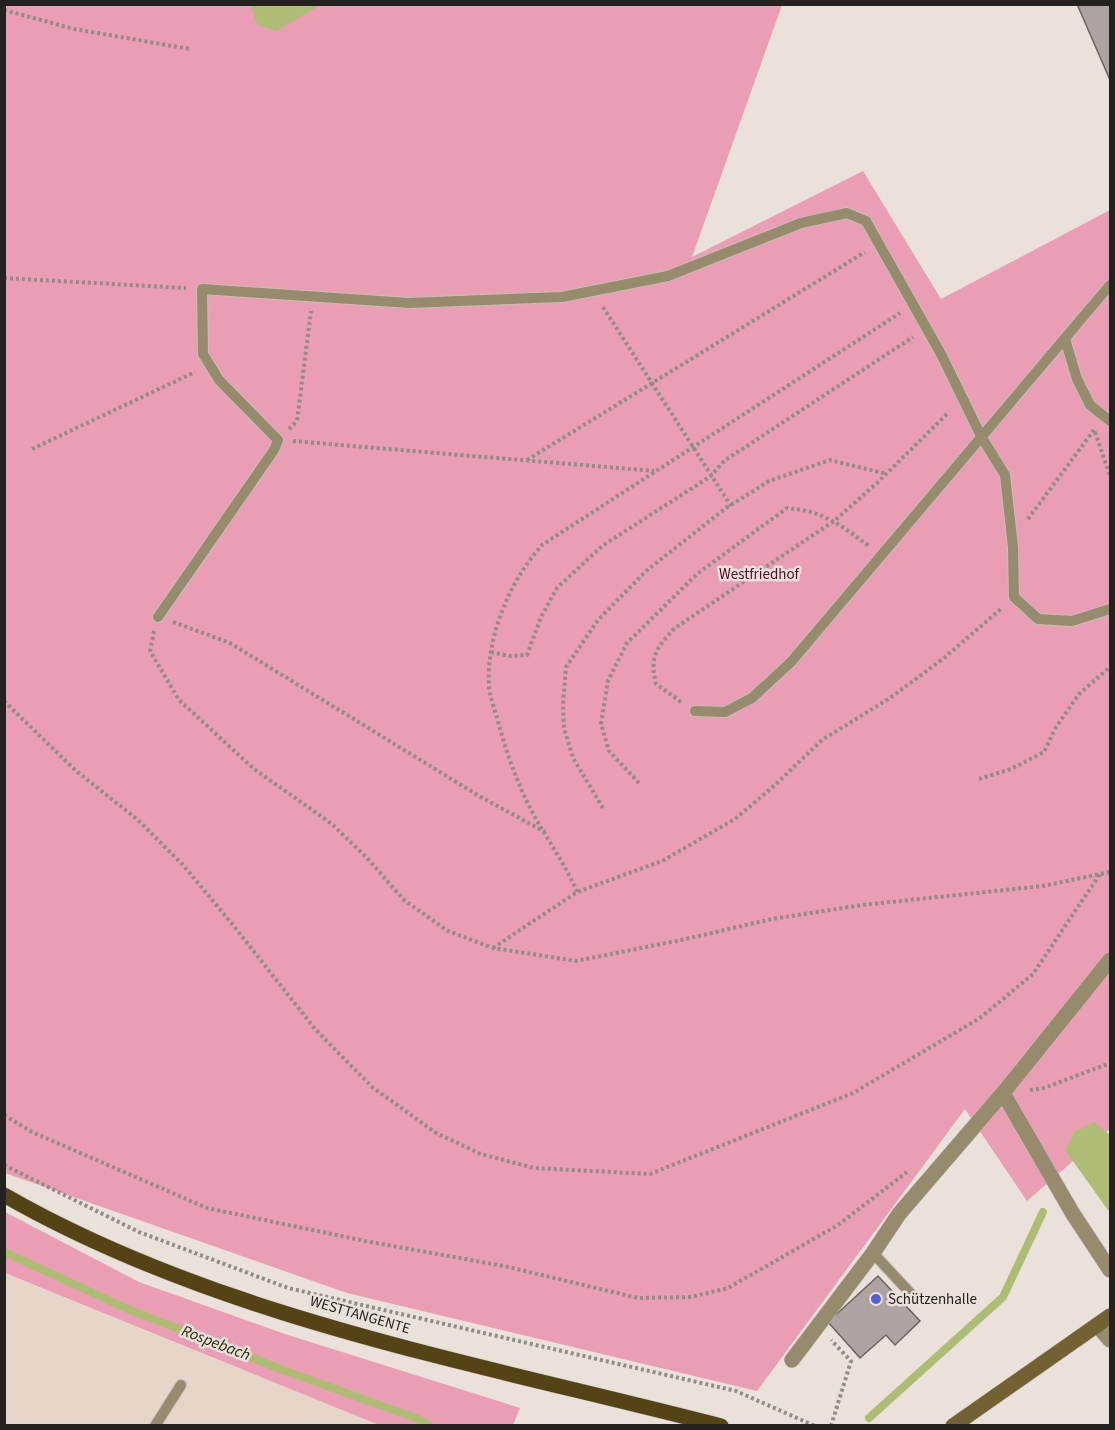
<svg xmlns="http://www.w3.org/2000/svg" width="1115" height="1430" font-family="'Source Sans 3',sans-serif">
<rect width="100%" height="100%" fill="#e9e1da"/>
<!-- built -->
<path fill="#e6d6ca" d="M4,1273L374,1423L379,1425H5Z"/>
<!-- green -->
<path fill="#ea9eb3" d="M5,5H782L692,257L863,171L941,299L1110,210V1129L1027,1201L965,1109L757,1391L347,1293L5,1173Z
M5,1212L139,1282L285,1334L520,1408L513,1425H379L5,1273Z"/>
<!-- water -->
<path fill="#adbe74" d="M251,5V4L321,5L276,31L257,25Z
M1094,1122L1110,1135V1213L1065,1150L1075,1131Z"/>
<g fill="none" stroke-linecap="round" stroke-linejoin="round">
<!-- stream -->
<path stroke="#adbe74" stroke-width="8" d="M4,1252L130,1310L283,1370L421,1420L430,1426
M869,1418L1003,1297L1043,1212"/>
</g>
<!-- building -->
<path fill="#aea3a1" stroke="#6d6260" stroke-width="1.5" d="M1077,4H1110V80Z
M878,1276L920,1321L895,1345L886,1335L860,1358L828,1322Z"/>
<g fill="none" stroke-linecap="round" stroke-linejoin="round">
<!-- service casing -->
<g stroke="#c6beb8" stroke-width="12">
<path id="service" d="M1065,339L1077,379L1090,405L1110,421
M158,617L274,450L278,440L219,380L203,354L202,289L409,303L562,297L668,276L801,223L847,213L866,221L941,354L982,438L1005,475L1013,547L1014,597L1038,619L1072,621L1110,609
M695,711L725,712L752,698L791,662L1110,285
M873,1253L913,1296
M155,1426L181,1385"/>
</g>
<!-- minor casing -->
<g stroke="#c6beb8" stroke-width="16">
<path id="minor" d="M1003,1093L1073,1214L1110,1270
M1097,1325L1110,1340
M792,1360L873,1253L899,1214L1003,1093L1110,960"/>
</g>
<!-- secondary casing -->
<g stroke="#c6beb8" stroke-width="16">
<path id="secondary" d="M953,1426L1110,1316"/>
</g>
<!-- primary casing -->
<g stroke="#c6beb8" stroke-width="16">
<path id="primary" d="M4,1195C220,1319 482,1364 721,1426"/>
</g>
<!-- path -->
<path stroke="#928c87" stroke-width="4" stroke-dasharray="3 3" stroke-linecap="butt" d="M4,10L74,29L190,49
M4,278L186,288
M603,307L731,506
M289,429L297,421L311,311
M1095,432L1110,476
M293,441L654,471
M32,449L195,372
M527,460L865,252
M1028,519L1094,430
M173,622L230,643L479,796L545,832
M154,631L150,651L179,700L254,769L332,824L368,859L404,900L448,931L493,948L576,961L686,939L772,919L862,905L1043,886L1110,872
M491,652L509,656L527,655L541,617L557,588L602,546L711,476L724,461L913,337
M4,701L75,770L138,820L183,865L233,925L315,1029L372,1087L436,1133L481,1154L534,1168L650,1174L853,1093L980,1018L1033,974L1100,874
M681,702L656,684C649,656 657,647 675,628L834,521L877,483L949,412
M979,779L1011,769L1044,752L1056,727L1079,694L1110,667
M639,783L609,751L601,724L608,681L627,643L697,574L787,508C824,511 840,525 869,546
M603,808L573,758L564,728L563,705L566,667L598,620L646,571L726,508L769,481L830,460L887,474
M577,892C564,861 543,834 528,804C514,775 504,745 496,714C493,705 490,696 489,687C486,637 509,582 542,545L900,313
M493,948L577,892L662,861L735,819L775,785L822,740L890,698L944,658L1002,608
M1030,1090L1044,1088L1110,1063
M4,1115L32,1132L207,1208L365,1241L504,1266L638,1298L691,1297L728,1288L838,1225L907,1172
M4,1165L139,1232L288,1288L736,1391L815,1426
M831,1426L851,1361L831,1340"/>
<!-- service -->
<use href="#service" stroke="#968b6d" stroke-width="10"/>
<!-- minor -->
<use href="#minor" stroke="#968b6d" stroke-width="15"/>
<!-- secondary -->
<use href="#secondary" stroke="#726133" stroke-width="15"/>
<!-- primary -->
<use href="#primary" stroke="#544415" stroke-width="15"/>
</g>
<!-- markers -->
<circle fill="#5162d8" stroke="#e9e1da" stroke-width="2" cx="876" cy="1299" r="6"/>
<g text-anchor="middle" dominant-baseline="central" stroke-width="5" stroke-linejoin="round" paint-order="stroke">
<!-- park labels -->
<g font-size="15" fill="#540e2b" stroke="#e9e1da">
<text x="759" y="574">Westfriedhof</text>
</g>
<!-- poi labels -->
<g font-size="15" fill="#25211f" stroke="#e9e1da" text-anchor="start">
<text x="888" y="1299">Schützenhalle</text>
</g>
<!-- street labels -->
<g font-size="15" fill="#25211f" stroke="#e9e1da">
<text transform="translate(360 1315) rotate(16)">WESTTANGENTE</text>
</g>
<!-- water labels -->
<g font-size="16" font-style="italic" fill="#272d0d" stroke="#e9e1da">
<text transform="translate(216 1343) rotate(21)">Rospebach</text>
</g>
</g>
<!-- border -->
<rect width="1115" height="1430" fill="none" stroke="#25211f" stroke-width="12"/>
</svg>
